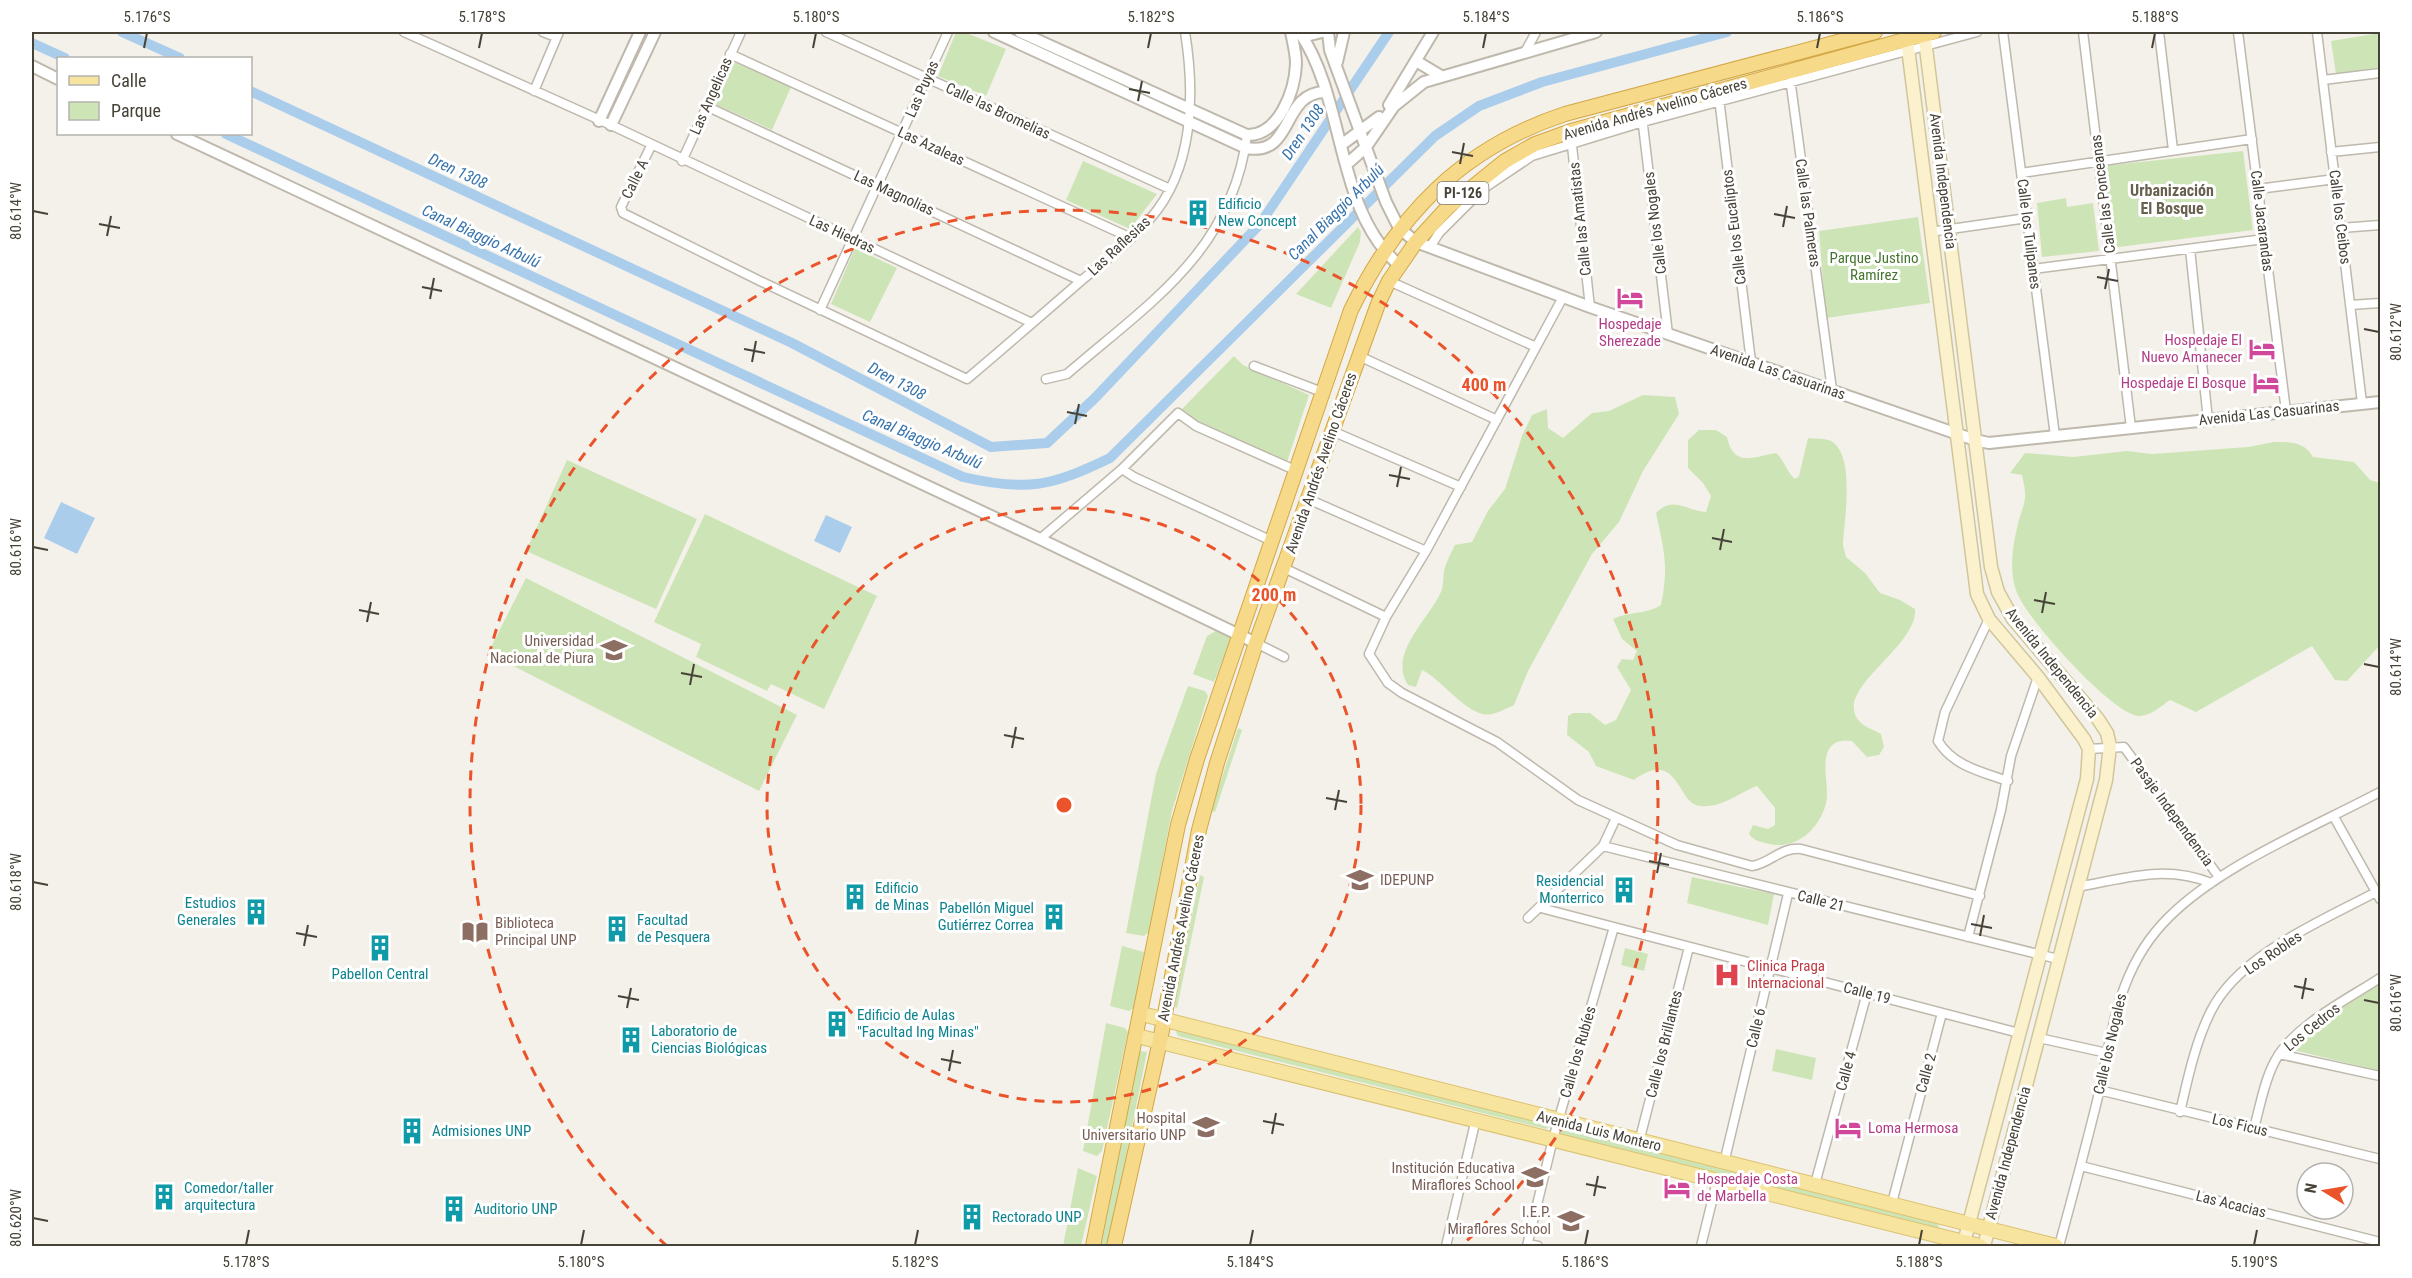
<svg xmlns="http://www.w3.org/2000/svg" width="2412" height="1278" font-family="'Roboto Condensed',sans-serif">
<rect width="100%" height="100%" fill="#f4f1ea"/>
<!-- green -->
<path fill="#cde5b6" d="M956,32H964L1006,49L986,96L938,76Z
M2380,33V67L2336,74L2331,41Z
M734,62L791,87L772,130L715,104Z
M2243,151L2253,230L2111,248L2103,166Z
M1083,161L1157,194L1130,229L1066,200Z
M2066,198L2067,207L2093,203L2099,251L2042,257L2037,203Z
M1918,217L1930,303L1826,318L1819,231Z
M1358,227L1361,232L1360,242L1331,308L1296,294Z
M855,248L897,268L870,322L831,304Z
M1234,356L1243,365L1309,395L1287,462L1210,429L1181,410Z
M1643,395L1675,397L1679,414L1643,471L1619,522L1592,554L1528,671L1514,705C1507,708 1500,712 1492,714C1470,720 1443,680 1422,670L1416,687L1408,685C1388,654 1427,621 1440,594C1444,587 1443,578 1444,571C1446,562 1451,553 1455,545L1472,542L1488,511L1505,489L1522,436L1532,415L1547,409L1548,428L1563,438L1592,413L1609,411Z
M1699,430H1716L1727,437C1734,469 1755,456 1776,453C1785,461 1786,471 1795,479L1799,476L1808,438C1816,439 1825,438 1831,441C1856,455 1844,520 1843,545L1846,557L1865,573L1880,593L1900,600L1915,609C1918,648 1830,690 1860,722C1865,727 1874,730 1881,734L1884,747L1879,755L1867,757L1852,741C1841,740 1833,741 1828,751C1821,768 1831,790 1825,807C1817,831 1795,850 1769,844C1761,842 1754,841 1749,834L1753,825L1768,829L1775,825V808L1757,786C1738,793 1723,808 1700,806C1677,805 1679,747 1634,780L1596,766L1589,752L1567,735L1568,716L1573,713H1590L1605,725L1616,720L1631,690L1617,667L1622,659L1633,660L1637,651L1622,639L1613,619C1629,611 1645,615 1661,605C1669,566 1664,551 1656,513C1673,495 1687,511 1706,512L1711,496L1703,483L1688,468V440Z
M2274,442C2291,442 2305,442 2313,457L2354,462L2370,480L2380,483V645L2347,681L2335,680L2312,646L2196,712L2170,700C2161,706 2150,717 2138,716C2111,713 2027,619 2017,593C2008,571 2013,542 2019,520C2021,512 2026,502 2025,493C2025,487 2023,481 2022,475L2010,473L2025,453L2073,457L2127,451L2152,454L2248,447Z
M567,460L697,519L656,609L526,551Z
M705,514L877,596L824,709L771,684L767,691L696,657L701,644L654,622Z
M526,578L797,715L759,791L488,653Z
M1216,631L1231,638L1214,682L1193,674L1207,636Z
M1188,686L1205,691L1208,696L1172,811L1149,932L1144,936L1126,933L1156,774Z
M1238,728L1242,730L1215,812L1211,811Z
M1200,875L1204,877L1177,1008L1174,1006Z
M1692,877L1774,894L1768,925L1687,903Z
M1122,946L1144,952L1134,1008L1129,1011L1110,1006Z
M1625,948L1648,954L1644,971L1621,965Z
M2380,978V1071L2285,1048L2294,1038Z
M1106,1023L1125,1028L1128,1032L1102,1151L1097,1156L1083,1151Z
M1179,1029L1548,1121L1550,1126L1546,1129L1178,1036L1176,1032Z
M1776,1049L1816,1058L1812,1080L1772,1071Z
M1140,1051L1147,1052L1108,1246H1100Z
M1562,1127L1936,1220L1939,1227L1932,1230L1560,1134Z
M1078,1168L1097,1176L1081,1246H1063Z"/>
<!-- water -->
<path fill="#abcdec" d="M61,502L95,518L77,554L44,538Z
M826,515L852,527L840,553L814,541Z"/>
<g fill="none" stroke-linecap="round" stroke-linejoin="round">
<!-- canal -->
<path stroke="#abcdec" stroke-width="10" d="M122,32L180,58
M32,43L65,58
M250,91L792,343L991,447L1047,443L1095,398L1260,224L1389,32
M226,134L963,477C1027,492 1052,486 1110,458L1435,136L1479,106L1542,82L1727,32"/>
<!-- minor casing -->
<g stroke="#bfb9ad" stroke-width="11">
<path id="minor" d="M404,32L611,125L1032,323
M543,32L556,37
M826,32L1170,189
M2003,32L2055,436
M2083,32L2131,428
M2159,32L2173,150
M2238,32L2286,411
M2317,32L2362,403
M1525,52L1536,32
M730,54L1131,238
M1790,78L1832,390
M2323,80L2380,73
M534,91L559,32
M1719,98L1751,362
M706,106L1081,281
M1642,117L1668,334
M1571,137L1590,307
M651,146L621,207L623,213L760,281L967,379C1006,346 1044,313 1082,280C1105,261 1130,242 1150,219C1194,169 1195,94 1185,32
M2331,152L2380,147
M682,161L741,32
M2021,173L2252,139
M2258,189L2335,179
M2341,228L2380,225
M1930,232L2027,218
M1430,247L1439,233L1483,189L1532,156L1643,122L1977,32
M2190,249L2208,420
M2033,269L2264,239
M1389,281L1536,347
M1563,297L1426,551L1386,617L1369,654L1388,683L1402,693L1497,742L1578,800L1677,845L1752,866C1771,863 1780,847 1801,849L1980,896
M2350,305L2380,303
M820,310L948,32
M1359,356L1497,420
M1254,366L1322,392
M1046,379L1067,374C1149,303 1232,252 1247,135
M1332,431L1461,487
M1122,469L1134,477L1272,541
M1308,499L1426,551
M1040,539L1122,469L1178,413L1196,426L1297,471
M1284,568L1386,617
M1989,619L1945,712L1938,741C1953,766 1982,772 2008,781
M1256,643L1284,657
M2089,749L2124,747L2219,877
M2334,817L2380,899
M1603,846L2058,959
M2076,887C2124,879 2164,864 2211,883
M1541,908L2019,1033
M1528,918L1603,846L1616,818
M1968,937L2001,810L2011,756L2038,677
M2039,1038L2107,1053
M2279,1054L2380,1076
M2099,1090L2380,1159
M2180,1112C2188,1078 2195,1043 2211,1011C2240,954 2322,921 2376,892
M2254,1128C2260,1107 2264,1081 2275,1061C2293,1026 2348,999 2380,978
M1639,1142L1689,947
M1724,1163L1788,894
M2081,1166L2380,1242
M1815,1184L1867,993
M1892,1203L1942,1013
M1528,1244L1538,1246
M1446,1246L1476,1119
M1527,1246L1553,1139L1614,927
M1701,1246L1717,1181
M2059,1246C2072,1198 2085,1150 2097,1101C2113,1033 2116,969 2169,917C2221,865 2314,827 2380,792"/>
</g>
<!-- tertiary casing -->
<g stroke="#bfb9ad" stroke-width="14">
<path id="tertiary" d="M994,32L1246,148C1295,157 1280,93 1325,92
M1020,32L1247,135C1279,136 1295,90 1296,64C1296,53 1293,42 1291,32
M1297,32L1310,35L1322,32
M1328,32L1330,50L1386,202L1399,228L1416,242L1590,307L1975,440L1989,443L2380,402
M1300,33C1346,100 1335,210 1399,265
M1416,61L1441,76
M1337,62L1344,32
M32,66L58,79
M1389,105L1433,32
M599,121L640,32
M611,125L655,32
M177,134L1040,539L1256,643
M1341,145L1379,117
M1347,164L1366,147L1394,106L1424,82L1596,32"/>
</g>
<!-- secondary casing -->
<g stroke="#d0c69c" stroke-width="15">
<path id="secondary" d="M1906,32L1977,594L1989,619L2038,677L2084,739L2089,749L2087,779L1963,1246
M1924,32L1991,567L1998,592L2013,619L2098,719L2107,733L2110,746L2106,780L1984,1246"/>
</g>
<!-- primary casing -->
<g stroke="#dcc270" stroke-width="16">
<path id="primary" d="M1142,1014L2056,1246
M1137,1036L1980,1246"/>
</g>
<!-- trunk casing -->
<g stroke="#d3a745" stroke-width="16">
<path id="trunk" d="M1093,1246L1178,825L1197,759L1351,310C1398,214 1462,148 1565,114L1875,32
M1114,1246L1160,1041L1199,830L1217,763L1256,643L1378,304L1389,281L1416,242L1448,207L1505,161L1535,144L1571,131L1934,32"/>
</g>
<!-- minor -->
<use href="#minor" stroke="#fff" stroke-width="8"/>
<!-- tertiary -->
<use href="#tertiary" stroke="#fff" stroke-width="10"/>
<!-- secondary -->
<use href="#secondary" stroke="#fbf2cd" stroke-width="12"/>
<!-- primary -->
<use href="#primary" stroke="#f7e49f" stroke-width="14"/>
<!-- trunk -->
<use href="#trunk" stroke="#f6da8a" stroke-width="14"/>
</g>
<!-- ticks -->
<path fill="none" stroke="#474238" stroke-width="2" d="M144,48L147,33M479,48L482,33M813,48L816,33M1148,48L1151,33M1483,48L1486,33M1817,48L1820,33M2152,48L2155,33M1129,89L1150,93M1138,101L1142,81M1452,152L1473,156M1460,164L1464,143M33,211L48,214M1774,214L1795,218M99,224L120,228M1783,227L1787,206M107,236L111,216M2097,277L2118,281M422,287L442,291M2105,289L2109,269M430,299L434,278M2364,329L2379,332M744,349L765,353M752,362L756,341M1067,412L1087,416M1075,424L1079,404M1389,475L1410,479M1397,487L1401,467M1712,538L1732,542M33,547L48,550M1720,550L1724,529M2034,600L2055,604M359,610L379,614M2042,613L2046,592M367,622L371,602M2364,664L2379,667M681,673L702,677M690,685L694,664M1004,735L1024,739M1012,748L1016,727M1326,798L1347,802M1335,810L1339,790M1649,861L1669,865M1657,873L1661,853M33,882L48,885M1971,924L1992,928M296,933L317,937M1980,936L1984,915M304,946L308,925M2294,986L2314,990M618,996L639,1000M2302,999L2306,978M2364,1000L2379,1003M627,1008L631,988M941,1059L961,1063M949,1071L953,1050M1263,1121L1284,1125M1272,1134L1276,1113M1586,1184L1606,1188M1594,1196L1598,1176M33,1218L48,1221M246,1245L249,1230M581,1245L584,1230M915,1245L918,1230M1250,1245L1253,1230M1585,1245L1588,1230M1919,1245L1922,1230M2254,1245L2257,1230"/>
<!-- distance rings -->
<g fill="none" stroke="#eb532a" stroke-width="3" stroke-dasharray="10 8">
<circle cx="1064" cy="805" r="297"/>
<path d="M667 1246A594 594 0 1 1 1461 1246"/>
</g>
<!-- icons -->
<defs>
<g id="building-bare" transform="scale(2.07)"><path d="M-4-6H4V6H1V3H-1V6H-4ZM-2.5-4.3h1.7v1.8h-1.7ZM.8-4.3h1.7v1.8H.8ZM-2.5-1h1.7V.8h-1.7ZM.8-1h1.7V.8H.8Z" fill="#0f9aa8" stroke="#fff" stroke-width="2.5" paint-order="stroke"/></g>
<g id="hotel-bare" transform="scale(2.07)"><path d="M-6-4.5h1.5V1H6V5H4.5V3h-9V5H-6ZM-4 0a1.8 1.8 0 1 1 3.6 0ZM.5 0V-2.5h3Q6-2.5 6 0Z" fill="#d1479c" stroke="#fff" stroke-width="2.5" paint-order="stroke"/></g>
<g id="university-bare" transform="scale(2.07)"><path d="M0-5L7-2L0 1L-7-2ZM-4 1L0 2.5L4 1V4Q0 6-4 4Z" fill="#8d6e63" stroke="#fff" stroke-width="2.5" paint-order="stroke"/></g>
<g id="library-bare" transform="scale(2.07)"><path d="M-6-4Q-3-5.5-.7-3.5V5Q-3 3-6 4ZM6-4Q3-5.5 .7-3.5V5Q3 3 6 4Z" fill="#8d6e63" stroke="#fff" stroke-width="2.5" paint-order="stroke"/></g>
<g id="hospital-bare" transform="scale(2.07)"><path d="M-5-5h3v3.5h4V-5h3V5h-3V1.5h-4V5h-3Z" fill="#e0444e" stroke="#fff" stroke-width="2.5" paint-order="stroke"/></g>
<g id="school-bare" transform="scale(2.07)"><path d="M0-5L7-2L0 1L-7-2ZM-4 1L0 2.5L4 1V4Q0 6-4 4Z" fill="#8d6e63" stroke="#fff" stroke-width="2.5" paint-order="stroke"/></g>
</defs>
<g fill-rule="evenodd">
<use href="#building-bare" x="1198" y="213"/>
<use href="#hotel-bare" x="1630" y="298"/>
<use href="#hotel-bare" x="2262" y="349"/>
<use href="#hotel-bare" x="2266" y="383"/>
<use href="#university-bare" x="614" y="650"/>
<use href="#university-bare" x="1360" y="880"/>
<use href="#building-bare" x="1624" y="890"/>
<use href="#building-bare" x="855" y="897"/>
<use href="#building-bare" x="256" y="912"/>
<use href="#building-bare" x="1054" y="917"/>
<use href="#building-bare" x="617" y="929"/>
<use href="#library-bare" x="475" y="932"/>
<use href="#building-bare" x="380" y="948"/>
<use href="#hospital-bare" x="1727" y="975"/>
<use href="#building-bare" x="837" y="1024"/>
<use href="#building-bare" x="631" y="1040"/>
<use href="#university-bare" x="1206" y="1127"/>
<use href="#hotel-bare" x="1848" y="1128"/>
<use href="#building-bare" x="412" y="1131"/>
<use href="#school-bare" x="1535" y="1177"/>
<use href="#hotel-bare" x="1677" y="1188"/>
<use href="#building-bare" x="164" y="1197"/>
<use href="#building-bare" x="454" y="1209"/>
<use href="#building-bare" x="972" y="1217"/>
<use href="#school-bare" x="1571" y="1221"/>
</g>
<g text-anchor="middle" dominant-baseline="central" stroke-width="6" stroke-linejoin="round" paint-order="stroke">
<!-- shield labels -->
<rect fill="#fff" stroke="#7e7b74" stroke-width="1.5" x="1437.5" y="182" width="51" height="22" rx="4.5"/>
<g font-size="14" font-weight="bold" fill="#474238">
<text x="1463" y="193">PI-126</text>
</g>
<!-- street labels -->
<g font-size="15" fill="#474238" stroke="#fff">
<text transform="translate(922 89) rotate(-66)">Las Puyas</text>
<text transform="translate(711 96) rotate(-66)">Las Angelicas</text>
<text transform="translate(1655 109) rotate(-16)">Avenida Andrés Avelino Cáceres</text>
<text transform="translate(998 111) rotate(25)">Calle las Bromelias</text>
<text transform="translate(931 146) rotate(25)">Las Azaleas</text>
<text transform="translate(635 179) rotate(-64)">Calle A</text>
<text transform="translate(1943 181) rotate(83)">Avenida Independencia</text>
<text transform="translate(894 193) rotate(25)">Las Magnolias</text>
<text transform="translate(2103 194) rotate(-97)">Calle las Ponceanas</text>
<text transform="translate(1808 213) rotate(82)">Calle las Palmeras</text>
<text transform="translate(2340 217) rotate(83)">Calle los Ceibos</text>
<text transform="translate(1580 219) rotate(-96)">Calle las Amatistas</text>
<text transform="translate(2262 221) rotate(83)">Calle Jacarandas</text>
<text transform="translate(1655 223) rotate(-97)">Calle los Nogales</text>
<text transform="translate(1734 227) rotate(-97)">Calle los Eucaliptos</text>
<text transform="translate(842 234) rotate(25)">Las Hiedras</text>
<text transform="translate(2029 234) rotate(83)">Calle los Tulipanes</text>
<text transform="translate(1119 246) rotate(-43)">Las Raflesias</text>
<text transform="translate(1778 372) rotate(19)">Avenida Las Casuarinas</text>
<text transform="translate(2269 413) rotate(-6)">Avenida Las Casuarinas</text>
<text transform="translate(1321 463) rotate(-71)">Avenida Andrés Avelino Cáceres</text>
<text transform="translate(2052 663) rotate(51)">Avenida Independencia</text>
<text transform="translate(2172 812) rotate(54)">Pasaje Independencia</text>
<text transform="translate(1821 901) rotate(14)">Calle 21</text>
<text transform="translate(1181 928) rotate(-79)">Avenida Andrés Avelino Cáceres</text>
<text transform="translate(2273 953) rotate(-34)">Los Robles</text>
<text transform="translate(1867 993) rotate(15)">Calle 19</text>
<text transform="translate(2312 1027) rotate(-39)">Los Cedros</text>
<text transform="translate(1756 1028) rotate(-77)">Calle 6</text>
<text transform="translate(1664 1044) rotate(-76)">Calle los Brillantes</text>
<text transform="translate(2110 1044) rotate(-77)">Calle los Nogales</text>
<text transform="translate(1578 1052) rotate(-74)">Calle los Rubíes</text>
<text transform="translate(1846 1071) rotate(-75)">Calle 4</text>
<text transform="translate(1926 1073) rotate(-75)">Calle 2</text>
<text transform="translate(2240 1125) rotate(13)">Los Ficus</text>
<text transform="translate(1599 1131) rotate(14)">Avenida Luis Montero</text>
<text transform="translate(2008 1153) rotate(-75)">Avenida Independencia</text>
<text transform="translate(2231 1204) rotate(14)">Las Acacias</text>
</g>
<!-- culture labels -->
<g font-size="15" fill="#0d838f" stroke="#fff" text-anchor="start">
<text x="1218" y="204">Edificio<tspan x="1218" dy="17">New Concept</tspan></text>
<text x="1604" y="881" text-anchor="end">Residencial<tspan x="1604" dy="17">Monterrico</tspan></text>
<text x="875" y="888">Edificio<tspan x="875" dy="17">de Minas</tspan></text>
<text x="236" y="903" text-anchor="end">Estudios<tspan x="236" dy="17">Generales</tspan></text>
<text x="1034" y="908" text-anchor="end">Pabellón Miguel<tspan x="1034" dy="17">Gutiérrez Correa</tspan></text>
<text x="637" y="920">Facultad<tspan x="637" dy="17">de Pesquera</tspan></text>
<text x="380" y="974" text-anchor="middle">Pabellon Central</text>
<text x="857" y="1015">Edificio de Aulas<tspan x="857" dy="17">"Facultad Ing Minas"</tspan></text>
<text x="651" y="1031">Laboratorio de<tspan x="651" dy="17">Ciencias Biológicas</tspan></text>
<text x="432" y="1131">Admisiones UNP</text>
<text x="184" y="1188">Comedor/taller<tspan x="184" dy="17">arquitectura</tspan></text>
<text x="474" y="1209">Auditorio UNP</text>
<text x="992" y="1217">Rectorado UNP</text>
</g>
<!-- park labels -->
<g font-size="15" fill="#45752f" stroke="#fff">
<text x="1874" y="258">Parque Justino<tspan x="1874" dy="17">Ramírez</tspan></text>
</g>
<!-- hotel labels -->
<g font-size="15" fill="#b23c85" stroke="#fff" text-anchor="end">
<text x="1630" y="324" text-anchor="middle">Hospedaje<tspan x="1630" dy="17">Sherezade</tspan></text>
<text x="2242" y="340">Hospedaje El<tspan x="2242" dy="17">Nuevo Amanecer</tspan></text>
<text x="2246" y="383">Hospedaje El Bosque</text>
<text x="1868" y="1128" text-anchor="start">Loma Hermosa</text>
<text x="1697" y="1179" text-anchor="start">Hospedaje Costa<tspan x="1697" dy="17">de Marbella</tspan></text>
</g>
<!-- education labels -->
<g font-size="15" fill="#785e54" stroke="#fff" text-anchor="end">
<text x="594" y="641">Universidad<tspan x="594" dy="17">Nacional de Piura</tspan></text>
<text x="1380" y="880" text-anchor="start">IDEPUNP</text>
<text x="495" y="923" text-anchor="start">Biblioteca<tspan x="495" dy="17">Principal UNP</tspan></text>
<text x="1186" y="1118">Hospital<tspan x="1186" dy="17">Universitario UNP</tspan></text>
<text x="1515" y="1168">Institución Educativa<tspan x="1515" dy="17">Miraflores School</tspan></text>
<text x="1551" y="1212">I.E.P.<tspan x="1551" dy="17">Miraflores School</tspan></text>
</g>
<!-- health labels -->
<g font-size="15" fill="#be3a42" stroke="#fff" text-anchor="start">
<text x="1747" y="966">Clinica Praga<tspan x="1747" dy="17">Internacional</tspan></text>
</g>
<!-- water labels -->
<g font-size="16" font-style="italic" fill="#3874ac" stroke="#fff">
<text transform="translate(1303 132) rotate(-56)">Dren 1308</text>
<text transform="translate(458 171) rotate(25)">Dren 1308</text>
<text transform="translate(1336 212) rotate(-45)">Canal Biaggio Arbulú</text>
<text transform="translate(481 236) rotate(25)">Canal Biaggio Arbulú</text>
<text transform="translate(897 381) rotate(28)">Dren 1308</text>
<text transform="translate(922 439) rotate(23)">Canal Biaggio Arbulú</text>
</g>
<!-- neighbourhood labels -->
<g font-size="16" font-weight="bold" fill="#696150" stroke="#fff">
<text x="2172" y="190">Urbanización<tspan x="2172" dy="18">El Bosque</tspan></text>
</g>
</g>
<circle cx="1064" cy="805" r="9" fill="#eb532a" stroke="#fff" stroke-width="3"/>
<g font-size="18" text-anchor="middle" font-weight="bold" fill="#eb532a" stroke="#fff" stroke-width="6" stroke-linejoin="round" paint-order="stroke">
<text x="1484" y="391">400 m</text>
<text x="1274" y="601">200 m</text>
</g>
<!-- border -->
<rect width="2412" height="1278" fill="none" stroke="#ffffff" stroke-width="66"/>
<!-- legend -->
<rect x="57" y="57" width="195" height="78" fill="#ffffff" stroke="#b5b3af" stroke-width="1.5"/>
<rect x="69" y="76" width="30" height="9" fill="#f7e49f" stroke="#b5b3af" stroke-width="1.5"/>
<text x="111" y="87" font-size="18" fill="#474238">Calle</text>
<rect x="69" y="102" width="30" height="18" fill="#cde5b6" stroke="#b5b3af" stroke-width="1.5"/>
<text x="111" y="117" font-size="18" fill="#474238">Parque</text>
<!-- north arrow -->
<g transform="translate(2325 1191) rotate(281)"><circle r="28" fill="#ffffff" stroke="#b5b3af" stroke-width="1.5"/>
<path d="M0-4.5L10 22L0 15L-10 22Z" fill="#eb532a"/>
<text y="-9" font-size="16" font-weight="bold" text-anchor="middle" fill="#474238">N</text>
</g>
<rect x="33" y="33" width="2346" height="1212" fill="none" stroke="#474238" stroke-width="2"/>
<g font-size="15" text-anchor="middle" fill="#474238">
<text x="147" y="22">5.176°S</text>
<text x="482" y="22">5.178°S</text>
<text x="816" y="22">5.180°S</text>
<text x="1151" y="22">5.182°S</text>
<text x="1486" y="22">5.184°S</text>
<text x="1820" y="22">5.186°S</text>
<text x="2155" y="22">5.188°S</text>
<text transform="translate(16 211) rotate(-90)" y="5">80.614°W</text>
<text transform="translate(2396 332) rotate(-90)" y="5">80.612°W</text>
<text transform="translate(16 547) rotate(-90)" y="5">80.616°W</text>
<text transform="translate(2396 667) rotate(-90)" y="5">80.614°W</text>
<text transform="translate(16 882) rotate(-90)" y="5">80.618°W</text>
<text transform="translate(2396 1003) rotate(-90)" y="5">80.616°W</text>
<text transform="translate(16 1218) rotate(-90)" y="5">80.620°W</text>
<text x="246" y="1267">5.178°S</text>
<text x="581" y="1267">5.180°S</text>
<text x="915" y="1267">5.182°S</text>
<text x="1250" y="1267">5.184°S</text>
<text x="1585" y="1267">5.186°S</text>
<text x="1919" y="1267">5.188°S</text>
<text x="2254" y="1267">5.190°S</text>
</g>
</svg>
